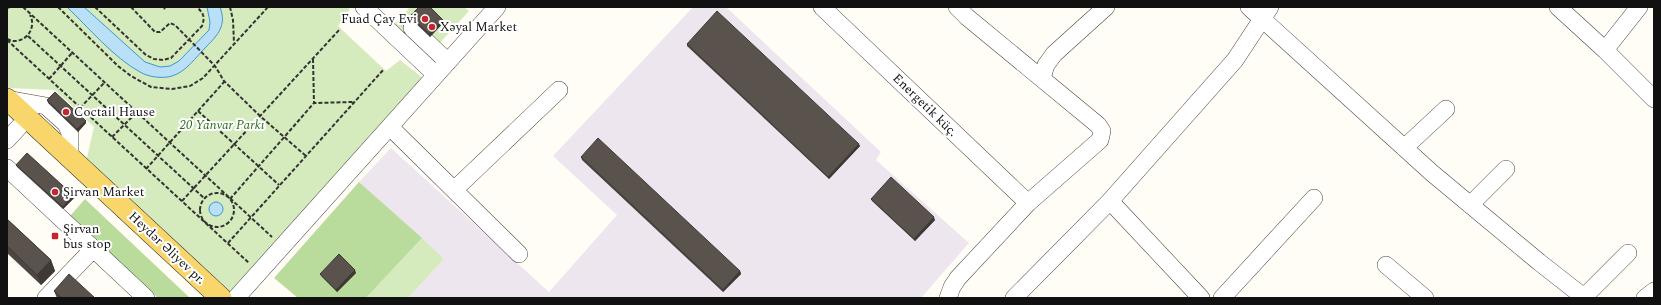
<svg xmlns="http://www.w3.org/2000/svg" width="1661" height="305" font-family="Spectral,serif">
<rect width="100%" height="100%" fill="#fffdf5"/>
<!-- industrial -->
<path fill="#eee6ef" d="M693,7H726L881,152L876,160L969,243L921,298H408L444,259L359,182L391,148L549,292L617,215L553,156Z"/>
<!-- green -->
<path fill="#d5ebbd" d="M7,7H347L350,9L338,26L386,71L400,60L424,79L230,294L86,162L94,127L55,90L9,88L7,86Z
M410,7H464L469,11L426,58L393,26Z
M422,238L444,259L408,298H366Z"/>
<!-- forest -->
<path fill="#b9dc9c" d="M359,182L422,238L366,298H298L274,278Z
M85,199L190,298H158L70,216Z"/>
<!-- water -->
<path fill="#b9e0f7" stroke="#3f96cf" d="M67,7H84L145,62L160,67L170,66L179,61L209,30L210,22L207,7H220C227,25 218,35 206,47C196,57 186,72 172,76C163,79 148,77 140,72C114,58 88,27 67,7Z
M209 209a7 7 0 1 1 14 0a7 7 0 1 1-14 0Z"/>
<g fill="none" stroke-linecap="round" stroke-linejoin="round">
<!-- minor casing -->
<g stroke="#444" stroke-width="18">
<path id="minor" d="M364,7L436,75
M822,7L1028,203
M1249,7L1432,173L1539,262L1585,298
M1558,7L1605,50L1654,99
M412,28L448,62
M1605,50L1639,7
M1042,78L1046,65L1054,54L1106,7
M7,99L46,106L66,124L70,133V158
M390,127L519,254
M7,140L19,127
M1404,148L1446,109
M7,168L146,298
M454,190L559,90
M1110,201L1201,298
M1470,205L1506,169
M1386,265L1425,298
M1584,297L1628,253
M46,298L93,249
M236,298L497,7
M948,298L952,287L958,278L1028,203L1100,140L1102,131L1098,125L967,17L957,7
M1014,298L1110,201L1235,60L1270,7
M1222,298L1314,198
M1645,298L1654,291"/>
</g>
<!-- major casing -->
<g stroke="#222" stroke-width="22">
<path id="major" d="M7,99L221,298"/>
</g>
<!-- path -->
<path stroke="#333" stroke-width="2" stroke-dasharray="4 2" stroke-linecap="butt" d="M23,7L272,237
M58,7L118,66L131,76L151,87L172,89L190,86L203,78L268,7
M95,7L146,55L154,59L163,60L171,58L202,26C205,17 204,14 197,7
M131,7L155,32H160L170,23L175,25L215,66L224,81L260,116L306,156
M230,7L233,20L234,43
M7,8L10,7
M28,36L204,198
M7,39C22,47 38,30 30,15
M7,40L249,263
M313,59L314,103
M49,79L72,53
M80,108L104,83
M198,111L279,185
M112,137L136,113
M146,169L224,82
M200 210a17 17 0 1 1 34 0a17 17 0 1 1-34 0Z
M230,199L314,103L353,102
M182,201L340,29
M228,243L384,69"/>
<!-- minor -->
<use href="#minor" stroke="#fff" stroke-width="17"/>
<!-- major -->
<use href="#major" stroke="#f9d66b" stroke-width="21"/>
</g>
<!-- wall -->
<path fill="#4d4742" d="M410,16L444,22L430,37L411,19Z
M687,44L860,146L829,179L687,46Z
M47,100L86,123L78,132L48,103Z
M581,157L740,271L741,274L723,292L582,160Z
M16,165L73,195L74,198L63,209L17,167Z
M871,199L935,220L915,241L872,201Z
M7,219L51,260L55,271L41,285L7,253Z
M356,273L337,292L321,276L320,274Z
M54,291L95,298H57Z"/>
<!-- shaded-wall -->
<path fill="#3f3936" d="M163,7H167L164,10Z
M443,20L444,22L430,37L429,34Z
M86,121V123L78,132L77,129Z
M859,144L860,146L829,179L828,177Z
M73,195L74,198L63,209V207Z
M934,217L935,220L915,241L914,239Z
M51,260L55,271L41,285L37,275Z
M355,270L356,273L337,292L336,290Z
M740,271L741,274L723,292V290Z"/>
<!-- building -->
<path fill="#5a524d" stroke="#3f3936" d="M419,7H430L443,20L429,34L410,16Z
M717,11L859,144L828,177L687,44Z
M55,92L86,121L77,129L47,100Z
M598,138L740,271L723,290L581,157Z
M27,153L73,195L63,207L16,165Z
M891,177L934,217L914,239L871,199Z
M7,219L51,260L37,275L7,246Z
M339,254L355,270L336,290L320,274Z
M69,274L95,298H62L54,291Z"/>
<!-- markers -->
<g fill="#c4262e" stroke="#fff" stroke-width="1.5">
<circle cx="425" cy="19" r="4"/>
<circle cx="432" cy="27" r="4"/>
<circle cx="66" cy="112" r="4"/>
<circle cx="55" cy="192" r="4"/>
<rect x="51" y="232" width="8" height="8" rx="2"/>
</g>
<g text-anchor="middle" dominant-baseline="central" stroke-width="4" stroke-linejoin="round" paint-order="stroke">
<!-- poi labels -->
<g font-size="13" fill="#111" stroke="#fff" text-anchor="start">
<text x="417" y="19" text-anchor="end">Fuad Çay Evi</text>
<text x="440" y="27">Xəyal Market</text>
<text x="74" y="112">Coctail Hause</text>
<text x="63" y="192">Şirvan Market</text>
<text x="63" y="229">Şirvan<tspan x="63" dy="15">bus stop</tspan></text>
</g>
<!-- street labels -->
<g font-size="13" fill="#111" stroke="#fff">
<text transform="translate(925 105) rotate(44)">Energetik küç.</text>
<text transform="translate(167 248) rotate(43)">Heydər Əliyev pr.</text>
</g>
<!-- park labels -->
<g font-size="13" font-style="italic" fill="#2f6b1f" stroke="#fff">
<text x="222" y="125">20 Yanvar Parkı</text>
</g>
</g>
<!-- border -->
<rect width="1661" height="305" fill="none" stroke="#111111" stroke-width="16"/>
</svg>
